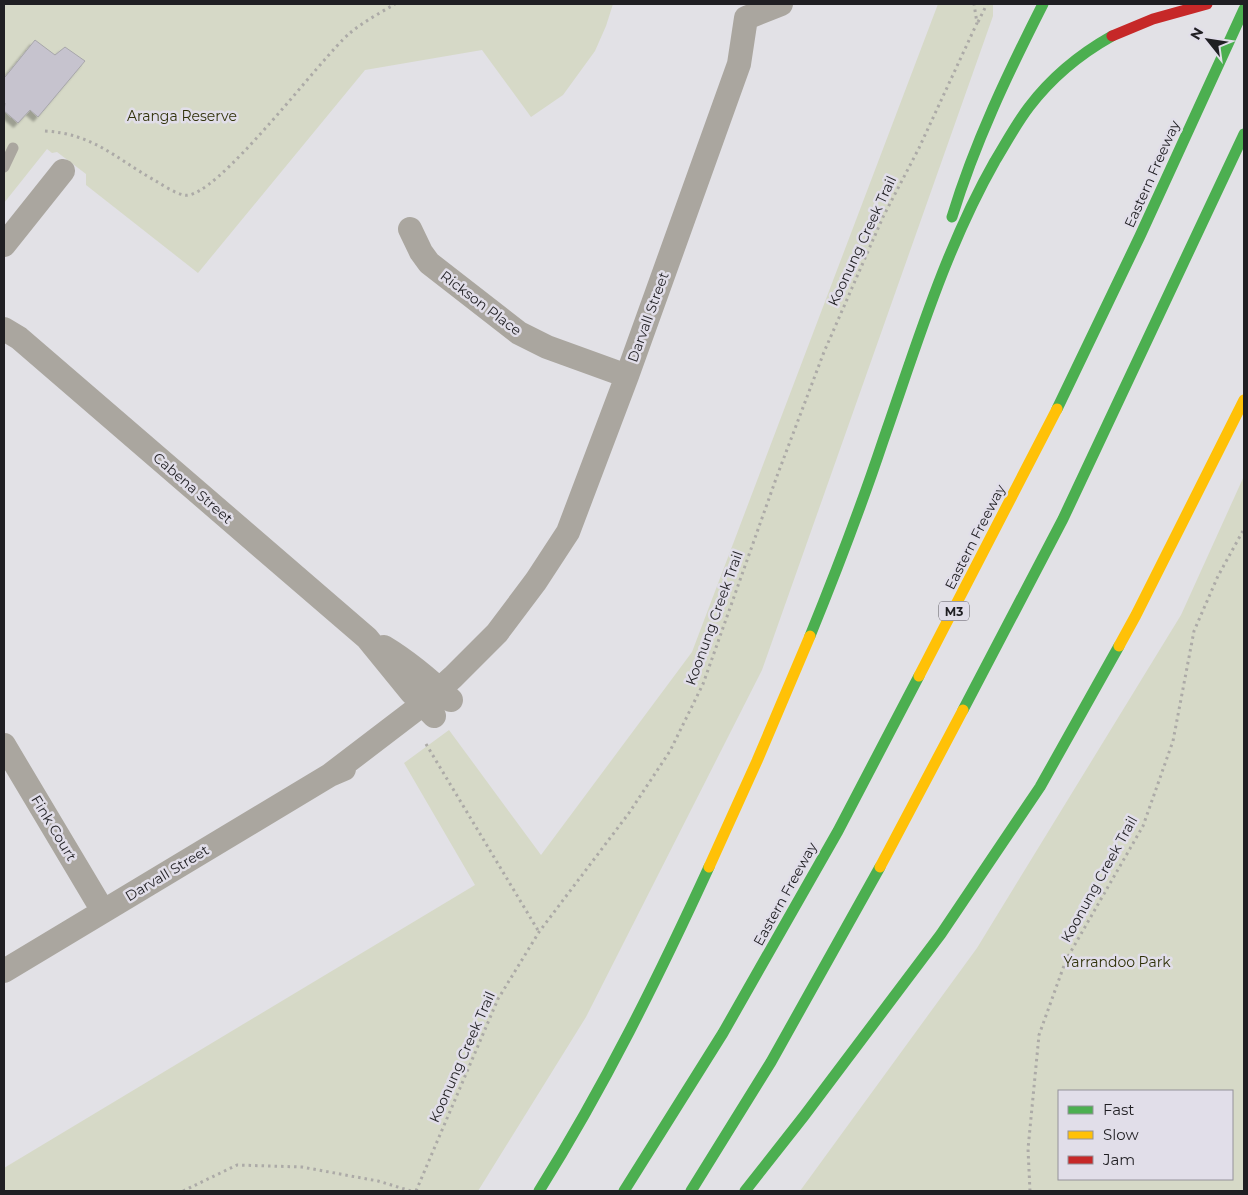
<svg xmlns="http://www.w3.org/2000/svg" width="1248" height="1195" font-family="Montserrat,sans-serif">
<defs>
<filter id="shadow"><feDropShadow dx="-4.5" dy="4.5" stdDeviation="1" flood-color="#0004"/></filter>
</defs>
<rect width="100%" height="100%" fill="#e2e1e6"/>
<!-- green -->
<path fill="#d6d9c7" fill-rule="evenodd" d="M4,4H613L606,26L595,51L563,95L531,117L482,50L365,70L198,273L86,185V174L57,152L52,153L47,149L4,203Z
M938,4H993V16L762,670L586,1017L478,1191H4V1168L475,885L404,763L449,730L541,855L692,652Z
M1244,476V1191H800L977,948L1181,615ZM1059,1091H1232V1179H1059Z"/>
<!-- building -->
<path fill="#c6c3ce" stroke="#a7a6aa" filter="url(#shadow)" d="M35,40L55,55L65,47L85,61L38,117L30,110L18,123L4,111L5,103L4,102V76L5,77Z"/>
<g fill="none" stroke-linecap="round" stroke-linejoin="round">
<!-- path -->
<path stroke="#acaaa7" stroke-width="3" stroke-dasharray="2.5 4" stroke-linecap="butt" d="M978,22L987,4
M45,131C93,134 114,157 154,180C163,185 174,193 184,195C215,202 322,56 350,33C363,22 380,13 395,4
M426,744L539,932
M183,1191L237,1165L302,1167L378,1181L411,1191
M416,1191L498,999L539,932L629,813L670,751L703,684L777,476L824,352L883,217L919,148L977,23L974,4
M1030,1191L1028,1149L1039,1035L1066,960L1143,826L1173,741L1194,631L1218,576L1244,529"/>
<!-- lane -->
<path stroke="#aaa69f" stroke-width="11" d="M4,167L13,148"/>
<!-- street -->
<path stroke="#aaa69f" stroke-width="24" d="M410,229L421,252L429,263L519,333L547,347L627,376
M4,245L63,171
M4,329L19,338L367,638L411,692L434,716
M384,647C409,662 430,680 451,700
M4,745L103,911
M330,775L423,704L453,677L497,633L536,581L568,532L627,376L739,64L746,18L781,4
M4,971L330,775L344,769"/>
<!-- fast -->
<path stroke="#4caf50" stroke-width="11" d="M952,217C975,142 1008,73 1043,4
M1057,409L1140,236L1244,9
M810,636C836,572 861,507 883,441C916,347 945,249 995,161C1006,143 1016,124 1029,107C1051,78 1080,54 1112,36
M963,710L1063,519L1244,134
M539,1191C604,1087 658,978 709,867
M624,1191L723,1033L838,831L919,676
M691,1191L771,1062L880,867
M745,1191L804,1116L941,934L1040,787L1119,646"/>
<!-- slow -->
<path stroke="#ffc107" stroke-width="11" d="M1119,646L1136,615L1244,400
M919,676L1057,409
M709,867L757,761L810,636
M880,867L963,710"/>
<!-- jam -->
<path stroke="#c62828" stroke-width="11" d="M1112,36L1153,19L1207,4"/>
</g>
<g text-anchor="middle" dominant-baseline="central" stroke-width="5" stroke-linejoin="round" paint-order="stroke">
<!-- shield labels -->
<rect fill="#e1dee9" stroke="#5a585e" stroke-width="1" x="939" y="601.5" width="30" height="19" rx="4"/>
<g font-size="12" font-weight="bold" fill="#201f23">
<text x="954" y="611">M3</text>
</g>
<!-- park labels -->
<g font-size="14" fill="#30320a" stroke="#e1dee9">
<text x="182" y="116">Aranga Reserve</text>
<text x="1117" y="962">Yarrandoo Park</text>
</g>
<!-- street labels -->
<g font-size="14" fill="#201f23" stroke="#e1dee9">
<text transform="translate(1152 174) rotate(-66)">Eastern Freeway</text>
<text transform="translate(862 241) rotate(-65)">Koonung Creek Trail</text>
<text transform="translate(481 303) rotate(37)">Rickson Place</text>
<text transform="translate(648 317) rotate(-70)">Darvall Street</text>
<text transform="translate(193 488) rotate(41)">Cabena Street</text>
<text transform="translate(975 537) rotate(-63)">Eastern Freeway</text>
<text transform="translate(714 618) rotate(-70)">Koonung Creek Trail</text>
<text transform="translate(54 828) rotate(59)">Fink Court</text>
<text transform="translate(167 873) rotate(-31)">Darvall Street</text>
<text transform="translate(1099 879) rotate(-61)">Koonung Creek Trail</text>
<text transform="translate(785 894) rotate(-61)">Eastern Freeway</text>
<text transform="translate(462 1057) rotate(-66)">Koonung Creek Trail</text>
</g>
</g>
<!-- border -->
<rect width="1248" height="1195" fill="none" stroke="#201f23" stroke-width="10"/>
<!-- legend -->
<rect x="1058" y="1090" width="175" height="90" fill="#e1dee9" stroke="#94929a"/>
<rect x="1068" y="1106" width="25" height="8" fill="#4caf50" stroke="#94929a"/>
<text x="1103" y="1115" font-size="15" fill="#201f23">Fast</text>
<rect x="1068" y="1131" width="25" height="8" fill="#ffc107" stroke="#94929a"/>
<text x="1103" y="1140" font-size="15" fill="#201f23">Slow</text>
<rect x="1068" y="1156" width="25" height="8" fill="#c62828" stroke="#94929a"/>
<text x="1103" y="1165" font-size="15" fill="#201f23">Jam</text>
<!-- north arrow -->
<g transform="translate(1208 40) rotate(300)" stroke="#e1dee9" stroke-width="4" paint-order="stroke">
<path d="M0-4L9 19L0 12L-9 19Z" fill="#201f23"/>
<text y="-8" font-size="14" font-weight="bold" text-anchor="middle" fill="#201f23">N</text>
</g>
</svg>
